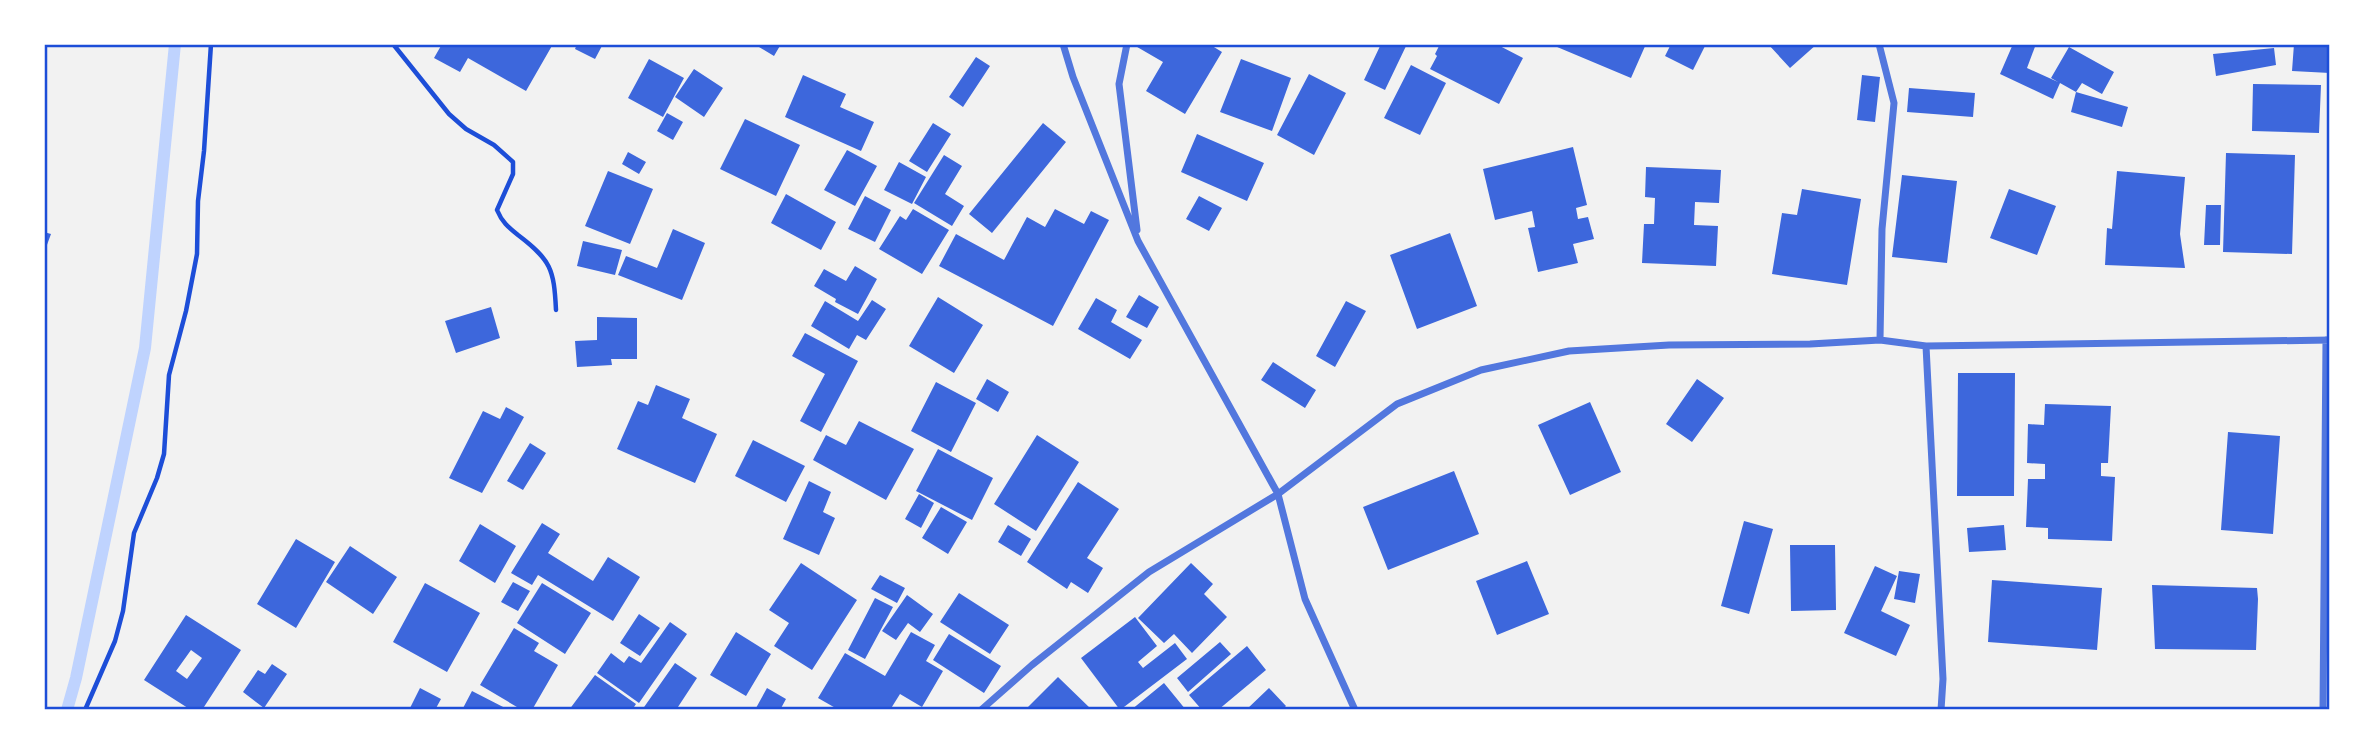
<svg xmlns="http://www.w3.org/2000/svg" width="2374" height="754" font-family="Lato,sans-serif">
<rect width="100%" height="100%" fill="#f2f2f2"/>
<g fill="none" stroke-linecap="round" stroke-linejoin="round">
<!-- stream -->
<path stroke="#bfd3fe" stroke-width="12" d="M67,710L76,678L145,348L175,44"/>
</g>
<!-- building -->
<path fill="#3d67dc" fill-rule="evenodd" d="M442,44H553L526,91L468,58L460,72L434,58Z
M577,44H603L595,59L575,49Z
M754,44H781L774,56Z
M1132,44H1209L1222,52L1185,114L1146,91L1163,62Z
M1381,44H1407L1385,90L1364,80Z
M1440,44H1496L1523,58L1499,104L1430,69L1437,56L1435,54Z
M1550,44H1646L1631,78Z
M1671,44H1706L1693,70L1665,56Z
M1768,44H1817L1790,68Z
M2013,44H2036L2027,68L2058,82L2051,78L2069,47L2114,72L2102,94L2082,83L2076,92L2060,83L2053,99L2000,74Z
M2294,44H2330V73L2292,71Z
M2274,48L2276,65L2216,76L2213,54Z
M976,57L990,66L963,107L949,97Z
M649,59L684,78L663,117L628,98Z
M1241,59L1291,78L1272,131L1220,112Z
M1411,65L1446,83L1420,135L1384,118Z
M694,69L723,88L704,117L675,97Z
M1309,74L1346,93L1314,155L1277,135Z
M803,75L846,94L840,107L874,122L861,151L785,117Z
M1862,75L1880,77L1875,122L1857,120Z
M2253,84L2321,85L2319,133L2252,131Z
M1909,88L1975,93L1973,117L1907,112Z
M2076,92L2128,107L2122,127L2071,112Z
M667,113L683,122L673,140L657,131Z
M745,119L800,145L776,196L720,169Z
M933,123L951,134L927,172L909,161Z
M1043,123L1066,142L992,233L969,214Z
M1197,134L1264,163L1247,201L1181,172Z
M1573,147L1587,205L1576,208L1578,219L1588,217L1594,239L1573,244L1578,263L1538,272L1528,228L1535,227L1532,211L1495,220L1483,169Z
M847,150L877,166L855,206L824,190Z
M628,152L646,162L639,174L622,164Z
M2226,153L2295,155L2292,254L2223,252Z
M944,155L962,166L945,194L964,206L952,226L914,203Z
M899,162L926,177L912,204L884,190Z
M1646,167L1721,170L1719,203L1695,202L1694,225L1718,226L1716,266L1642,263L1644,224H1654L1655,198L1645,197Z
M608,171L653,189L630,244L585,226Z
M2117,171L2185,177L2180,234L2185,268L2105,265L2107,228L2112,229Z
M1902,175L1957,181L1947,263L1892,257Z
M1802,189L1861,199L1847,285L1772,274L1782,213L1797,215Z
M2009,189L2056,206L2037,255L1990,238Z
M786,194L836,222L821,250L771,223Z
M865,196L891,210L875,242L848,229Z
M1199,196L1222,208L1209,231L1186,219Z
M2206,205H2221L2220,245H2204Z
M913,209L949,230L922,274L879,249L900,216L906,220Z
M1055,209L1084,224L1091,211L1109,220L1053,326L939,266L956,234L1004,260L1027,217L1045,227Z
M673,229L705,243L682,300L618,275L626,256L657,268Z
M44,232L51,234L44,253Z
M1450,233L1477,306L1417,329L1390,255Z
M583,241L622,250L615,275L577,266Z
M855,266L877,279L858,314L835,302L836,299L814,286L824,269L846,281Z
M1139,295L1159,307L1147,328L1126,317Z
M938,297L983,325L954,373L909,346Z
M1096,298L1117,310L1111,322L1142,340L1130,359L1078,329Z
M872,300L886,309L866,340L857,335L849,349L811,326L825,301L858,321Z
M1346,301L1366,311L1335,367L1316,356Z
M491,307L500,338L456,353L445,321Z
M597,317L637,318V359H611L612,365L577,367L575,341L597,340Z
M805,333L858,361L821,432L800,421L825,374L792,356Z
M1273,362L1316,390L1305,408L1261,380Z
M1958,373H2015L2014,496H1957Z
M987,379L1009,392L998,412L976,399Z
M1697,379L1724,398L1692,442L1666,424Z
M936,382L976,403L951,452L911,431Z
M656,385L690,399L682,418L717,434L695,483L617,449L638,401L648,405Z
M1590,402L1621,472L1570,495L1538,425Z
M2045,404L2111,406L2108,463H2101V476L2115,477L2112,541L2048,539V528L2026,527L2028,479H2045V464L2027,463L2028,424L2044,425Z
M506,407L524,417L482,493L449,478L483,411L500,419Z
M859,421L914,449L886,500L813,460L826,435L846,445Z
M2228,432L2280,436L2273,534L2221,530Z
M1037,435L1079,462L1036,531L994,504Z
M753,440L805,466L786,502L735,476Z
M530,443L546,453L523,490L507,481Z
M938,449L993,478L972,520L916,491Z
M1454,471L1479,534L1388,570L1363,507Z
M809,481L831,492L823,512L835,518L819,555L783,539Z
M1078,482L1119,509L1087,558L1103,568L1088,593L1071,582L1067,589L1027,562Z
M919,494L934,503L921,528L905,519Z
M941,507L967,522L948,554L922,538Z
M1744,521L1773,529L1749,614L1721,606Z
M542,523L560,534L548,553L593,581L608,557L640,577L613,621L538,575L532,585L511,573Z
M480,524L516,546L495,583L459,561Z
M1008,525L1031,539L1021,556L998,542Z
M2004,525L2006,550L1969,552L1967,528Z
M296,539L335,562L296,628L257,604Z
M1790,545H1835L1836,610L1791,611Z
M350,546L397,577L373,614L326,582Z
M1527,561L1549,614L1497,635L1476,581Z
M801,563L857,600L812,670L774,646L789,623L769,610Z
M1191,563L1213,584L1204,594L1227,617L1192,653L1174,634L1164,643L1138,618Z
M1875,566L1897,576L1881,611L1910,625L1896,656L1844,633Z
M1899,571L1920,574L1915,603L1894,599Z
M880,575L905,588L897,603L871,589Z
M1992,580L2102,588L2097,650L1988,642Z
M513,582L530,591L518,611L501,602Z
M425,583L480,613L447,672L393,642Z
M542,583L591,613L565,654L517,623Z
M2152,585L2257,588L2258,599L2256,650L2155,649Z
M959,593L1009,625L990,654L940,622Z
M907,595L933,614L920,632L908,623L896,640L882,631Z
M875,598L893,607L865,659L848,650Z
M639,614L660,628L640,656L620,643Z
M186,615L241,650L202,710H191L144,680ZM191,650L202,658L187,679L176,671Z
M1135,617L1157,646L1138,662L1143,668L1175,643L1187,659L1120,710L1081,658Z
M670,622L687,634L639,703L597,673L611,653L624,663L629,656L641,663Z
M514,628L539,643L534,651L558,665L532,710H522L480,685Z
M736,632L771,654L746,696L710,675Z
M911,632L935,645L926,661L943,671L922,707L900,694L890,710H839L818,698L845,653L885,676Z
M949,634L1001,666L984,693L933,660Z
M1220,642L1231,654L1188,692L1177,678Z
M1247,646L1266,670L1218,710H1202L1189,695Z
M675,663L697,678L676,710H642Z
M272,664L287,674L264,708L243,692L258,670L265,674Z
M595,675L636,704L632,710H569Z
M1058,677L1092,710H1025Z
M1164,683L1186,710H1131Z
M420,688L441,699L435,710H409Z
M767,688L786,699L780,710H761L756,708Z
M1269,688L1286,706L1282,710H1246Z
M472,691L509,710H462Z"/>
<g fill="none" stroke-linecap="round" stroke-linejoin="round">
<!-- path -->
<path stroke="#1d4ed8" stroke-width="4.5" d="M393,44L449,114L466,129L494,145L513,162V174L497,210C502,222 508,227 518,235C551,260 554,269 556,310
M85,710L115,641L123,611L134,533L157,478L164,454L169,375L186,311L197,254L198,201L204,151L211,44"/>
<!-- minor -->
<path stroke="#5277de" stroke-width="7" d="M1063,44L1073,77L1138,241L1278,494L1305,599L1355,710
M1127,44L1119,84L1137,230
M1879,44L1894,103L1882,229L1880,340
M1926,346L1943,679L1941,710
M981,710L1032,665L1149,572L1278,494L1397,404L1481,370L1569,351L1669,345L1810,344L1880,340L1926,346L2330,340
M2323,710L2326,340"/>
</g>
<!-- border -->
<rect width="2374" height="754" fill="none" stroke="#ffffff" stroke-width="91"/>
<rect x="46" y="46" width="2282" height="662" fill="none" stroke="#1d4ed8" stroke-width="2.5"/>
</svg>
